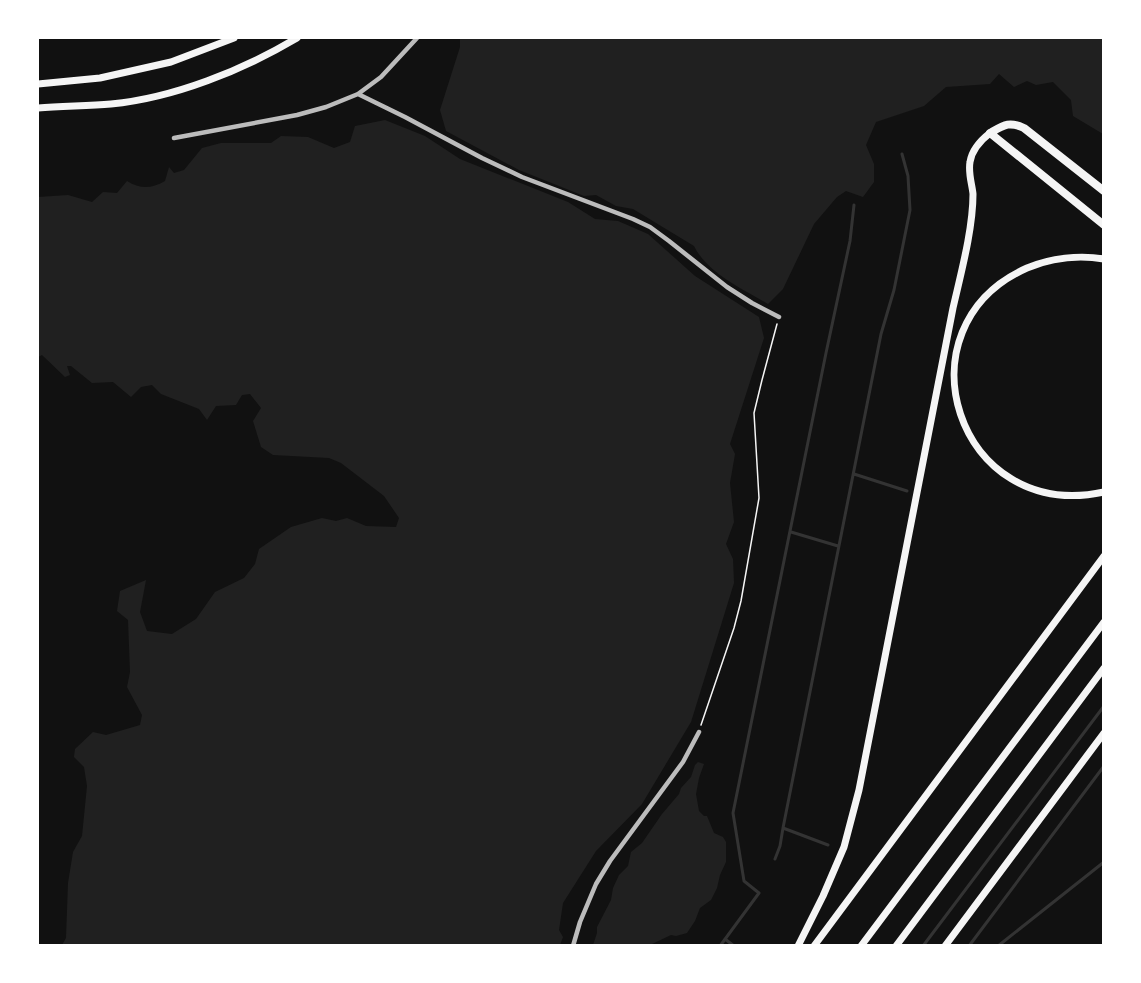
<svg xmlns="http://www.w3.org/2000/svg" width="1141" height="983" font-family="'DejaVu Sans',sans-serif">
<rect width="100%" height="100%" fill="#111"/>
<!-- green -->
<path fill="#202020" d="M460,38H1103V134L1073,116L1071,100L1053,82L1036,85L1027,81L1014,87L999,74L990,84L946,87L924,106L876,122L866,145L874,164V182L863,197L846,191L837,197L814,224L783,289L768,304C743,289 707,273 694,246L633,209L616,206L596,195L584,196L519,170L446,131L440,110L460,47Z
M385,120L425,136L460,159L568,202L595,219L618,221L648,234L695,276L759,317L764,338L730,444L735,454L730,483L734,522L726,544L733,559L734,583L691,722L642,804L596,851L563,903L559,930L563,937L560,945H62L66,938L68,883L73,852L82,836L87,786L84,767L74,757L75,749L93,732L106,735L140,725L142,715L127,687L130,672L128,620L117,611L120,591L146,580L140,612L147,631L172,634L196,619L215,592L244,578L255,564L259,549L291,527L322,518L336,521L347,518L366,526L396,527L399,518L384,496L341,463L329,458L273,455L261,447L253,421L261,408L250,394L242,395L236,405L216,406L207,420L199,409L161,394L152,385L141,387L131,397L113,382L92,383L71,366H67L70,375L65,377L42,355L38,357V197L68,195L92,202L103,192L117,193L127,181C140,189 151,189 165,181L169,167L174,173L184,170L202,148L221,143H271L281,136L308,137L334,148L350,142L355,126Z
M698,762L704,764L699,778L696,794L699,811L704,816H707L714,833L723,837L726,842V862L720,875L717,888L711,900L700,908L695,921L687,933L676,936L671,935L650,945H593L597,933V927L611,900L613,888L619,875L628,866L631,852L642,843L662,814L679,794L681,788L691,777L695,765Z"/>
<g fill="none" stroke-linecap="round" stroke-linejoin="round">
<!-- stream -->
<path stroke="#333" stroke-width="3" d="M854,474L907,491
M791,532L838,546
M783,828L881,334L894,290L910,210L908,176L902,154
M775,859L780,846L783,828L828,845
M725,939L734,946
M720,946L759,893L744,881L733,813L826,353L850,241L854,205
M923,946L1104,706
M969,946L1104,766
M998,946L1104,862"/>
<!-- path -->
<path stroke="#f5f5f5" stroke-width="1.5" d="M701,725L734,628L741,601L759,498L754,413L762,380L777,324"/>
<!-- minor -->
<path stroke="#bcbcbc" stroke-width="4.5" d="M358,94L405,117L482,158L522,177L633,219L650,227L669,241L727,287L752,303L779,317
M174,138L297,115L326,107L358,94L381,77L417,38
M573,946L580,922L596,884L610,861L683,762L699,732"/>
<!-- primary -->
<path stroke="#f5f5f5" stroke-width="7" d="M38,84L100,78L171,62L234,38
M38,108C62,106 87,106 111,104C174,98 243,70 297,38"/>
<!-- trunk -->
<path stroke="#f5f5f5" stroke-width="7" d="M1104,259C1079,255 1051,258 1027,268C894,327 957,524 1104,492
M798,946L823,896L844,847L859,790L953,308C961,273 973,229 973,194C972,184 968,173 970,162C972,149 981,140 990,133
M814,946L1104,556
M861,946L1104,622
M896,946L1104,668
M945,946L1104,733"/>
<!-- motorway -->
<path stroke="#f5f5f5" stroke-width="8" d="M1104,191L1024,128C1009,121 1004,125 990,133L1104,225"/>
</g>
<!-- border -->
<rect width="1141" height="983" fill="none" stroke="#ffffff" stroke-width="78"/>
</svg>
